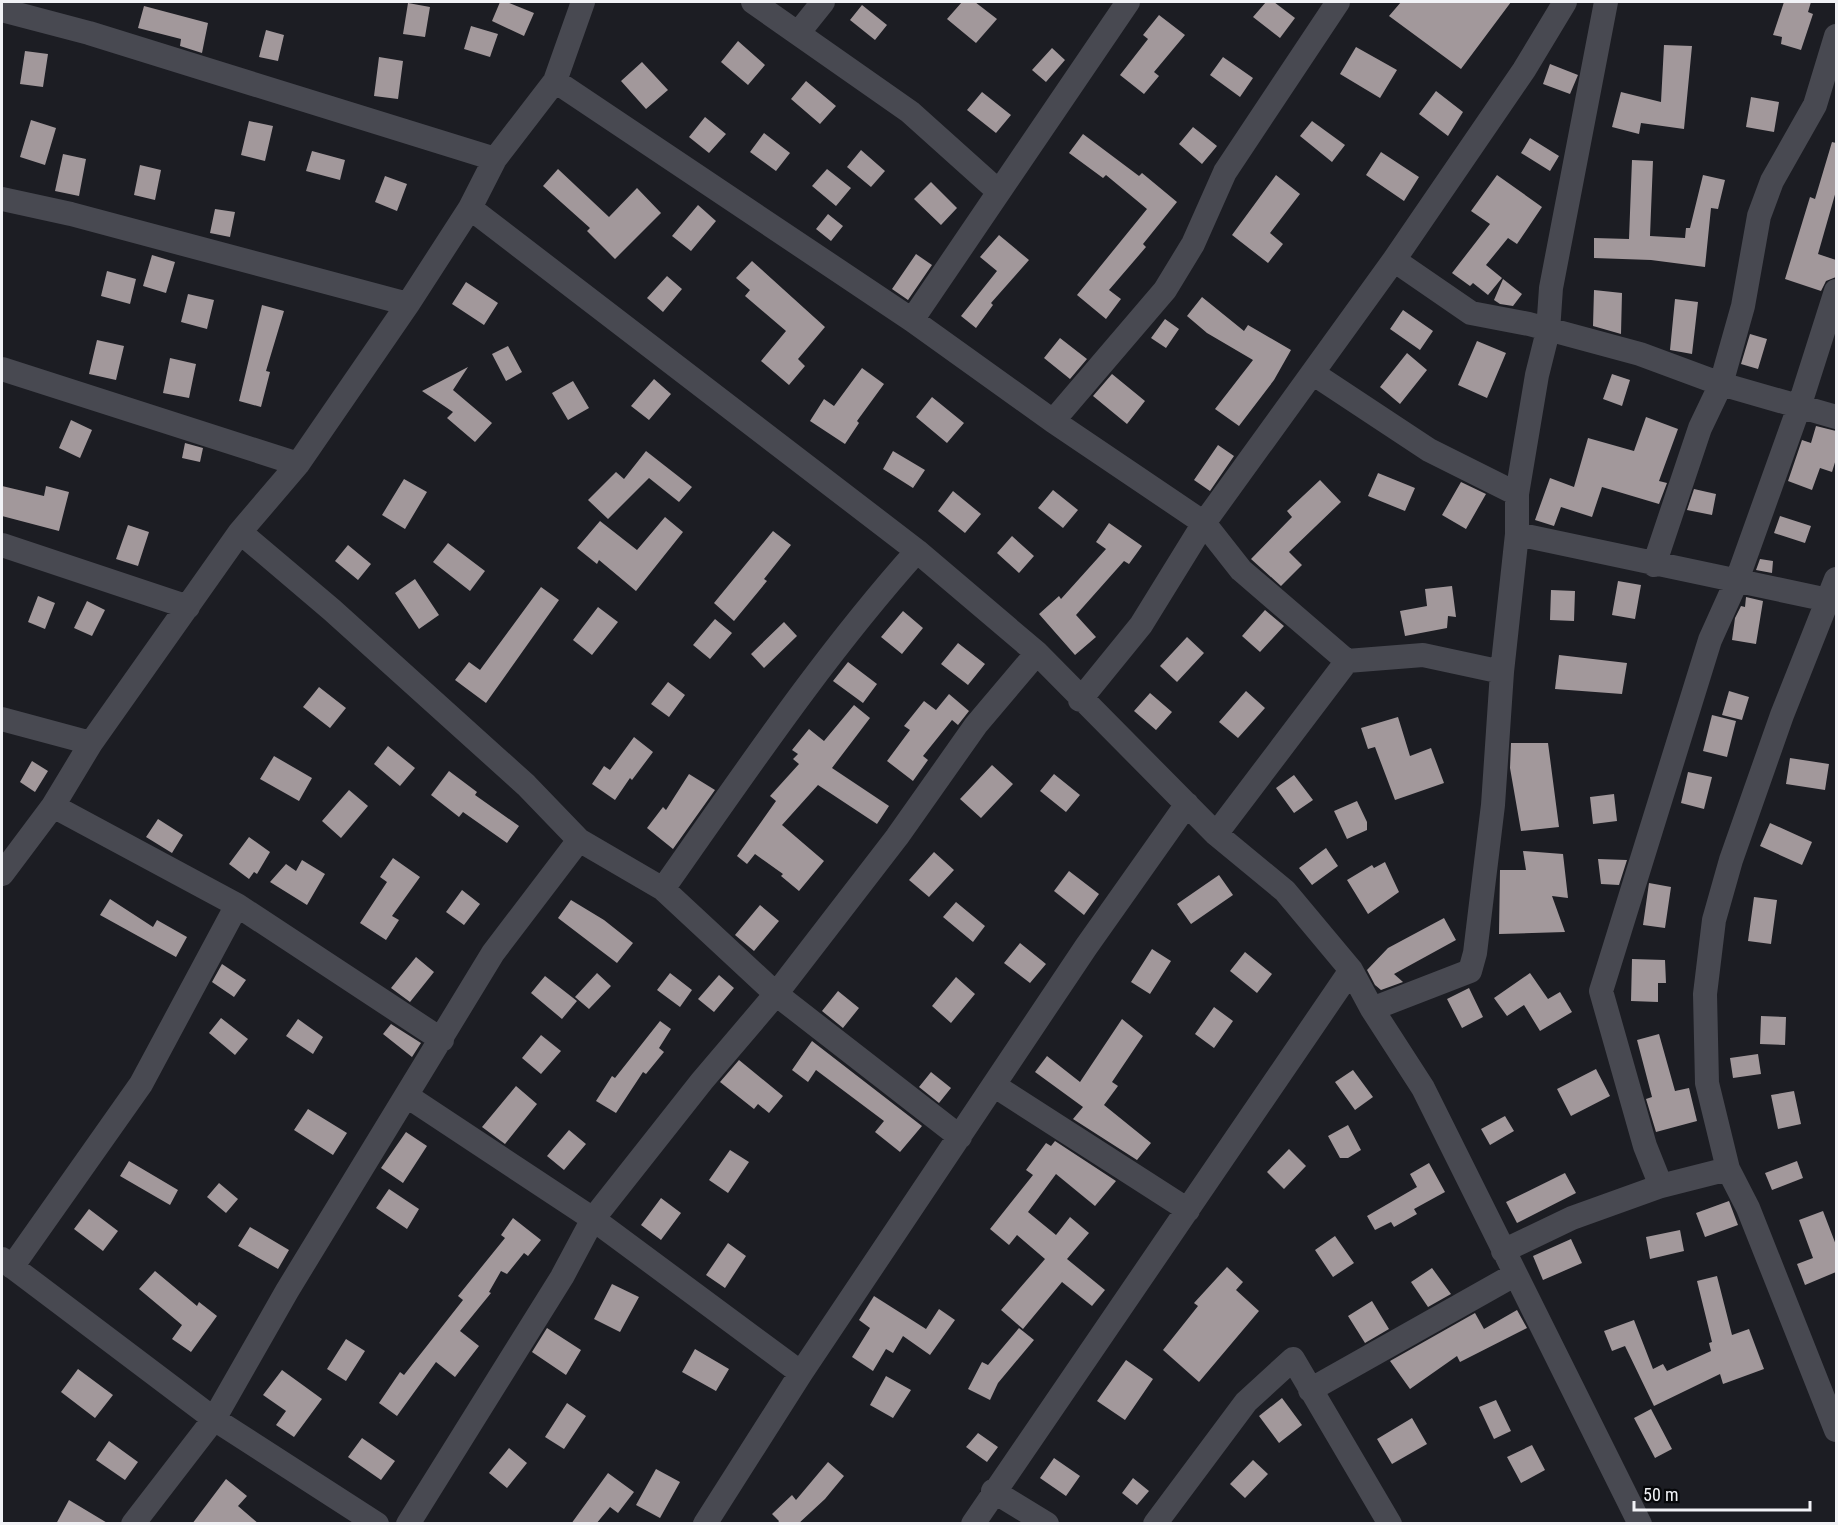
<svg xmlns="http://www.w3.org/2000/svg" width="1838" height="1525" font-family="'Roboto Condensed',sans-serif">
<rect width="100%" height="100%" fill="#1c1d23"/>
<!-- building -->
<path fill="#a2989b" d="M500,2H507L534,13L524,36L492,21Z
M962,2H975L997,19L976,43L947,19Z
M1266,2H1274L1295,18L1280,38L1253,17Z
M1401,2H1511L1461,69L1389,16Z
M1784,2H1811L1808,12L1813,14L1801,50L1781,44L1782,37L1773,35Z
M408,3L430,7L425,37L403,34Z
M862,5L887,25L875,40L850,20Z
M144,6L208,23L202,53L180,46L181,39L138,28Z
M1159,15L1185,35L1154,72L1159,76L1144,94L1120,75L1148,39L1143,35Z
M471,26L498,34L490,57L464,49Z
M266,30L284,35L278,61L259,57Z
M738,41L765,65L748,85L721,62Z
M1664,45L1692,46L1684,129L1641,123L1639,134L1612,127L1621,92L1661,102Z
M1356,47L1397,70L1380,98L1340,74Z
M1052,48L1065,60L1046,82L1032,70Z
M25,51L48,54L43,87L20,84Z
M379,57L403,61L398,99L374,96Z
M1223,57L1253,78L1240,97L1210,75Z
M642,62L668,90L646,109L621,81Z
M1550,64L1578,75L1570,94L1543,84Z
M806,81L836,106L820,124L791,99Z
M1436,91L1463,112L1448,136L1419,114Z
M982,92L1011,115L996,133L967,110Z
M1751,97L1779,102L1774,132L1746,127Z
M705,117L726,134L709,153L689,137Z
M31,120L56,128L45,165L20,157Z
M249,121L273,126L265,161L241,155Z
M1312,121L1345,145L1332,162L1300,136Z
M1193,127L1217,146L1202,164L1179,144Z
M764,133L790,153L776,171L750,152Z
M1083,134L1139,176L1142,173L1177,202L1143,244L1146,247L1109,290L1121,299L1106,319L1077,295L1147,209L1106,175L1103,178L1069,153Z
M1530,138L1559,156L1550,171L1521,153Z
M1832,142L1836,143V191L1818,254L1836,260V277L1826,281L1821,291L1785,279L1810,197L1815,199Z
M861,150L885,171L871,187L847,167Z
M312,151L345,160L340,180L306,171Z
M1381,152L1419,177L1404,201L1366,175Z
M63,154L86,159L79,196L55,191Z
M1632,160L1653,161L1650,236L1685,238L1686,228H1690L1703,175L1725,180L1718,209L1711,208L1705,267L1651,260L1594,258V238L1629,239Z
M140,165L161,170L155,200L134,195Z
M558,169L609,217L637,188L661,213L615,259L587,231L590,228L543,186Z
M827,169L851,188L836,206L812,186Z
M1276,175L1300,194L1270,233L1283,244L1268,263L1232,235Z
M1497,175L1542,207L1517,244L1508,238L1486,265L1502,278L1488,295L1473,283L1470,286L1452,273L1490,224L1471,211Z
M385,176L407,184L397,211L375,202Z
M931,182L957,208L941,225L914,199Z
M698,205L716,221L691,251L672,236Z
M215,209L235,212L230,237L210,233Z
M828,214L843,226L831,241L816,229Z
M999,235L1029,260L991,303L993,305L976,328L961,316L997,271L980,257Z
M916,254L932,265L908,300L892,289Z
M152,255L175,262L166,293L143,286Z
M752,261L825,327L798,359L805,366L789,385L761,361L786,331L745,296L750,290L736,278Z
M107,271L136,279L130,304L101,296Z
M667,276L682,289L663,312L647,298Z
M1503,279L1522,294L1513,306L1500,304L1494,300Z
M466,282L498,303L484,325L452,304Z
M1594,290L1622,293L1621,334L1593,326Z
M188,294L214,300L207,329L181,322Z
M1202,297L1244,331L1248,325L1291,350L1274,380L1239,426L1215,409L1253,360L1207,333L1187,316Z
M1675,299L1698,302L1692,354L1670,350Z
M262,305L284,311L266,371L270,372L261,407L239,401Z
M1403,310L1433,331L1420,350L1390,329Z
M1165,319L1179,329L1166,348L1151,338Z
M1750,334L1767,339L1758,369L1741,364Z
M1060,338L1087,359L1070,379L1044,358Z
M97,340L124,346L116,380L89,374Z
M1477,341L1506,353L1487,398L1458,385Z
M508,346L522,372L506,381L492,354Z
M1407,353L1427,370L1400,404L1380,387Z
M170,358L196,364L189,398L163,393Z
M468,367L453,390L492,423L475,442L447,418L453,412L422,391Z
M862,368L884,384L857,421L859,423L845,444L810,421L824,399L834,406Z
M1112,374L1145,401L1127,424L1093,396Z
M1612,374L1630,380L1622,406L1603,399Z
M654,379L671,394L649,420L631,406Z
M573,381L589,408L568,420L552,393Z
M932,397L964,423L947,443L916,417Z
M1646,417L1678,429L1659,481L1667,483L1659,504L1602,487L1592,517L1561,507L1554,526L1535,520L1550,478L1574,487L1588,438L1634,451Z
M71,420L92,430L80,458L59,448Z
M1816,426L1836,431V459L1832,472L1820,468L1812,490L1788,481L1802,440L1811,443Z
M185,443L203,448L200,462L182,458Z
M1218,445L1234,456L1210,491L1194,480Z
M646,451L692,487L679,502L649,478L608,519L588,500L616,472L624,479Z
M893,451L925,470L913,488L883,469Z
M1378,473L1415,488L1405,511L1368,496Z
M404,479L427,492L405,529L382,515Z
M1320,480L1341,502L1289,552L1302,565L1281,586L1251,559L1292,517L1287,511Z
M1461,482L1486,494L1466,529L1442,515Z
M2,486L44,496L46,486L69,492L59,531L2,516Z
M1694,489L1716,494L1712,515L1687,510Z
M1053,490L1078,510L1063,528L1038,508Z
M953,491L981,514L965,533L938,511Z
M1780,516L1811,526L1805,543L1774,533Z
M665,517L683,532L636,591L599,560L597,564L577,548L600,521L637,550Z
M1109,523L1142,546L1129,564L1124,561L1076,615L1096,637L1075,655L1039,614L1059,596L1061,599L1106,549L1096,542Z
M128,525L149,532L138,566L116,559Z
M773,531L791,545L764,579L767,581L734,621L714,603Z
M1012,536L1034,556L1019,573L997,553Z
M448,543L485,571L470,591L433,562Z
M348,545L371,564L358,580L335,561Z
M1760,559L1773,561L1772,573L1756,570Z
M415,579L439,615L419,629L395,593Z
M1618,581L1641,585L1635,619L1612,615Z
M1452,586L1456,617L1448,616L1447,628L1405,636L1400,611L1427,606L1425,589Z
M541,587L559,600L486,703L455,680L469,662L480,670Z
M1551,590L1575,591L1574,621L1550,620Z
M38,596L55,603L45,629L28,622Z
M1746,597L1763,601L1756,644L1732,640L1735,618L1741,606L1745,607Z
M87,601L105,610L92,636L74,628Z
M598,607L618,622L592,655L573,640Z
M1265,610L1284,626L1260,652L1242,636Z
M903,611L923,628L902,654L881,637Z
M715,619L732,633L710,659L693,645Z
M784,622L797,636L764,668L751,654Z
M1187,637L1204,653L1177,682L1160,666Z
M958,643L985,664L968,685L941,664Z
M1559,655L1627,663L1622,694L1555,689Z
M848,662L877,684L863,703L833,681Z
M668,682L685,695L669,717L651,704Z
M319,687L346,708L330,728L303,707Z
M1246,691L1265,708L1238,738L1219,722Z
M1729,691L1749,697L1742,720L1722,715Z
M1150,693L1172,712L1156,730L1134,711Z
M949,694L969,711L958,725L952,720L923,756L928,760L913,781L887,761L910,730L904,726L924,701L936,710Z
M854,705L870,718L832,768L889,806L877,824L818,785L782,825L824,861L799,891L781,876L783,874L755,854L747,864L737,856L776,801L770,796L799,764L793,759L798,754L792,750L809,729L824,741Z
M1712,715L1736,721L1727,757L1703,751Z
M1398,717L1410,756L1431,748L1444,783L1395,800L1375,747L1368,749L1361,728Z
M634,737L653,752L632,780L630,778L615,800L592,784L604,766L610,770Z
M1511,743H1548L1559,827L1521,831L1510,768Z
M388,746L415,768L400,786L374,764Z
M274,756L312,778L299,801L260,779Z
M1790,758L1829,764L1825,790L1786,784Z
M32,761L48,771L35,792L20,782Z
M992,765L1013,784L981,818L960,799Z
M449,771L477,792L475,795L519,826L507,843L463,812L459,817L431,795Z
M1688,772L1712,777L1704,809L1681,803Z
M689,774L715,790L673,849L647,828L663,807L666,810Z
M1054,774L1080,795L1066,812L1040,791Z
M1294,775L1313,800L1294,813L1276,788Z
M349,790L368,806L341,838L322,821Z
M1614,794L1617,821L1593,824L1590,797Z
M1357,801L1367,822V830L1347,839L1334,811Z
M158,819L183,835L172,853L146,837Z
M1770,823L1812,842L1802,865L1760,846Z
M249,837L270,852L257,874L254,872L249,879L229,864Z
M1326,848L1338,866L1312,885L1299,868Z
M1523,851L1563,854L1568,898L1552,896L1565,932L1499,934L1500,870H1526Z
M934,852L954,870L929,897L909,880Z
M393,858L420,877L392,916L399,920L386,940L360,923L387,882L380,877Z
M1598,859L1627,860L1619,885L1601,884Z
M302,860L325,874L307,905L270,882L286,864L296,871Z
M1385,862L1399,892L1368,914L1347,880L1372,865L1374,868Z
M1069,871L1099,894L1084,915L1054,891Z
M1219,875L1233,895L1191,924L1177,904Z
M1649,883L1671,887L1665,928L1643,925Z
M462,890L480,904L464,925L446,912Z
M1754,897L1777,900L1771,944L1748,941Z
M110,899L153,927L157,920L187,937L176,957L100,915Z
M571,900L604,920L633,943L617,963L558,918Z
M956,902L985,926L973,942L943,917Z
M760,905L779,921L754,951L735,935Z
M1444,918L1456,940L1394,974L1403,982L1381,990L1375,985L1367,970L1388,948Z
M1020,943L1046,964L1030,983L1004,963Z
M1152,949L1171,961L1150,994L1131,982Z
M1245,952L1272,974L1257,993L1230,971Z
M416,957L434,972L410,1002L391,988Z
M1632,959L1665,960L1666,983H1658V1002L1631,1001Z
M222,964L246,980L234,997L212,982Z
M597,973L611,986L589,1009L575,997Z
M670,973L692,990L680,1007L657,990Z
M1530,973L1548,999L1560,992L1572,1012L1540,1031L1524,1005L1507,1016L1494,998Z
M719,975L734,988L714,1012L698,999Z
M545,976L577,1001L562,1019L531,993Z
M956,977L975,994L951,1023L932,1006Z
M1469,988L1483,1017L1462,1028L1447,999Z
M838,991L859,1008L843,1028L822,1011Z
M1214,1007L1233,1021L1214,1048L1195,1034Z
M1761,1016L1786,1017L1785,1045L1760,1044Z
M221,1018L248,1039L235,1055L209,1033Z
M298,1019L323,1037L313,1054L286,1036Z
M1122,1019L1143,1036L1112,1082L1118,1086L1104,1105L1151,1143L1137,1160L1073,1119L1083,1107L1035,1072L1047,1056L1080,1082Z
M660,1021L671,1029L659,1048L664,1052L646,1074L643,1072L616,1113L596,1101L612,1076L615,1078Z
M391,1024L421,1043L412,1057L383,1034Z
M1659,1034L1675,1091L1689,1088L1697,1121L1656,1132L1646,1099L1652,1097L1637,1040Z
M541,1035L561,1051L541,1074L522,1058Z
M812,1041L922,1126L900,1152L875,1132L884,1121L816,1070L808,1082L792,1070Z
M1758,1054L1761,1074L1733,1078L1730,1058Z
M739,1060L783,1096L769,1113L758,1104L754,1109L720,1082Z
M1596,1069L1610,1096L1571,1116L1557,1089Z
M1353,1070L1373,1097L1355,1110L1335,1082Z
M931,1072L951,1088L939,1103L919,1087Z
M516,1086L537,1104L505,1144L482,1127Z
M1794,1091L1801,1124L1778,1129L1771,1095Z
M308,1109L347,1133L333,1155L294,1130Z
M1505,1116L1514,1131L1490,1145L1481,1129Z
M1348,1125L1361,1150L1348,1158H1340L1328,1136Z
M569,1130L586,1144L564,1170L547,1156Z
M406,1132L427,1146L403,1183L381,1168Z
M1055,1141L1116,1181L1095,1206L1056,1174L1028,1212L1056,1235L1070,1217L1089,1233L1067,1259L1105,1290L1092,1306L1062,1282L1023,1329L1001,1310L1045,1259L1017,1235L1009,1245L990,1229L1033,1175L1026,1170L1046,1143L1051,1146Z
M1289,1149L1306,1166L1284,1189L1267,1172Z
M730,1150L749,1162L728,1193L709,1180Z
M129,1161L178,1190L170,1205L120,1176Z
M1797,1161L1803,1178L1772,1190L1765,1173Z
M1429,1163L1445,1192L1414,1209L1417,1214L1394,1227L1391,1222L1375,1230L1367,1216L1417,1187L1410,1174Z
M1565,1173L1576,1193L1517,1223L1506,1202Z
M219,1183L238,1199L226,1213L207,1197Z
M389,1189L419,1209L407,1229L376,1208Z
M661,1198L681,1213L661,1240L641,1225Z
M1729,1201L1738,1225L1705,1237L1696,1213Z
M89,1209L118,1231L103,1251L74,1229Z
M1823,1211L1836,1245V1272L1805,1285L1797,1264L1813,1258L1799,1220Z
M513,1218L541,1240L528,1256L524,1253L507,1274L501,1271L489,1292L491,1293L460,1331L479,1346L455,1377L436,1362L397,1416L379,1403L400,1372L404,1375L463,1300L458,1296L505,1238L501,1235Z
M250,1227L289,1250L278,1269L238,1246Z
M1680,1230L1684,1251L1650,1259L1646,1237Z
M1335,1236L1354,1263L1333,1277L1315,1250Z
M1571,1239L1582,1263L1543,1280L1533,1256Z
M728,1243L746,1256L725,1288L706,1275Z
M1227,1267L1243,1282L1236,1290L1259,1311L1199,1382L1163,1350L1198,1306L1194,1303Z
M1432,1268L1451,1294L1428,1307L1411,1282Z
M155,1271L197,1306L199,1302L217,1316L191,1352L172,1339L182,1325L139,1289Z
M1717,1276L1732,1335L1749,1329L1764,1369L1723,1384L1720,1374L1654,1406L1625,1346L1612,1351L1604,1331L1634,1320L1653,1369L1663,1364L1667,1371L1711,1351L1709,1343L1712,1342L1697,1281Z
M612,1284L639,1297L620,1332L594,1319Z
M874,1296L926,1329L939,1309L955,1320L930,1355L903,1336L893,1353L886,1349L873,1371L852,1357L870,1328L859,1320Z
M1372,1301L1389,1329L1365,1343L1348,1316Z
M1517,1310L1527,1328L1460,1362L1457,1356L1410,1389L1390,1361L1475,1313L1484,1329Z
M547,1328L581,1350L566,1375L532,1352Z
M1019,1328L1034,1340L998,1383L990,1400L968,1389L982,1362L988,1365Z
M346,1339L365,1351L346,1381L327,1369Z
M695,1349L729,1369L716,1391L682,1372Z
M1126,1360L1153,1379L1125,1420L1097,1401Z
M78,1369L113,1395L95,1418L61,1392Z
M282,1370L322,1399L294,1437L276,1425L286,1411L263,1395Z
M886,1376L911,1390L893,1418L870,1405Z
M1282,1398L1302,1425L1279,1443L1259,1416Z
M1496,1400L1511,1431L1494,1439L1479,1407Z
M567,1403L586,1416L564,1449L545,1437Z
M1651,1409L1672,1449L1655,1458L1634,1418Z
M1412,1418L1427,1444L1392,1464L1377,1439Z
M978,1433L998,1447L987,1462L966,1447Z
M362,1438L395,1461L381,1480L348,1457Z
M109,1441L138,1462L125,1480L96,1460Z
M1532,1445L1545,1470L1521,1483L1507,1457Z
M509,1448L527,1463L507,1488L489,1473Z
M1054,1458L1080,1476L1066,1496L1040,1478Z
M1253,1460L1268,1474L1245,1498L1230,1484Z
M828,1462L844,1476L825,1499L798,1524H777L779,1521L772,1514L792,1495L796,1500Z
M656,1469L680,1482L660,1518L636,1505Z
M608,1473L634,1492L618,1513L610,1507L596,1524H571Z
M1133,1478L1149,1491L1137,1505L1122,1493Z
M226,1479L247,1496L238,1506L259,1524H192Z
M69,1500L109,1524H56Z"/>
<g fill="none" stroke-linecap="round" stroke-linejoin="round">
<!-- street -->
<path stroke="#484951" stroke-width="24" d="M753,2L910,112L998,191
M2,10L89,33L495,159
M799,32L823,2
M555,81L912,320L1053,421L1204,523L1241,570L1347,661L1423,655L1502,672
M2,199L71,214L408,304
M470,208L917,551L1037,653L1216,834L1285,891L1351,970L1372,1009L1423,1088L1640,1524
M1394,260L1471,313L1529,324L1640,354L1721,384L1836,417
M912,320L1128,2
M2,369L298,464
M1314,374L1429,450L1517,494
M1053,421L1165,290L1193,244L1225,172L1338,2
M240,532L332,610L526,785L579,840L663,889L776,994L960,1137
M1517,534L1828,600
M2,545L188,607
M1654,565L1700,428L1721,384L1743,306L1759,216L1772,181L1815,105L1836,36
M1836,579L1782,715L1731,860L1714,920L1705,994L1707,1083L1728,1169L1748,1208L1836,1430
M1080,700L1141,625L1204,523L1394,260L1524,70L1565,2
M2,719L91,743
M53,806L237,905L442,1040
M1216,834L1347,661
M2,874L53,806L91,743L240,532L298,464L408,304L470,208L495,159L555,81L583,2
M663,889C744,774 823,656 917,551
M1372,1009L1470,971L1475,953L1493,805L1502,672L1517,534V494L1537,375L1548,331L1551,288L1606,2
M995,1086L1188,1210
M407,1096L593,1219L801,1373
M1661,1186L1645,1146L1601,991L1710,640L1737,580L1799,407L1836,291
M1503,1251L1572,1218L1661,1186L1728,1169
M2,1259L214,1419L377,1524
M12,1267L141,1084L237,905
M1310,1390L1514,1275
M993,1491L1047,1524
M133,1524L214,1419L287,1291L493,953L579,840
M408,1524L562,1277L593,1219L702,1081L776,994L897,837L976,725L1037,653
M705,1524L801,1373L1086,947L1187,804
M973,1524L1351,970
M1155,1524L1246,1402L1293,1359L1390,1524"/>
</g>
<!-- border -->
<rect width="1838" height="1525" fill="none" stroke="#f1f2f6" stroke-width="6"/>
<!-- scale -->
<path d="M1634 1501v9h176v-9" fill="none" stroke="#f1f2f6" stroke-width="3"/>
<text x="1643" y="1501" font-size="18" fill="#f1f2f6" stroke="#07080a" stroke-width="4.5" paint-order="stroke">50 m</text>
</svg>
